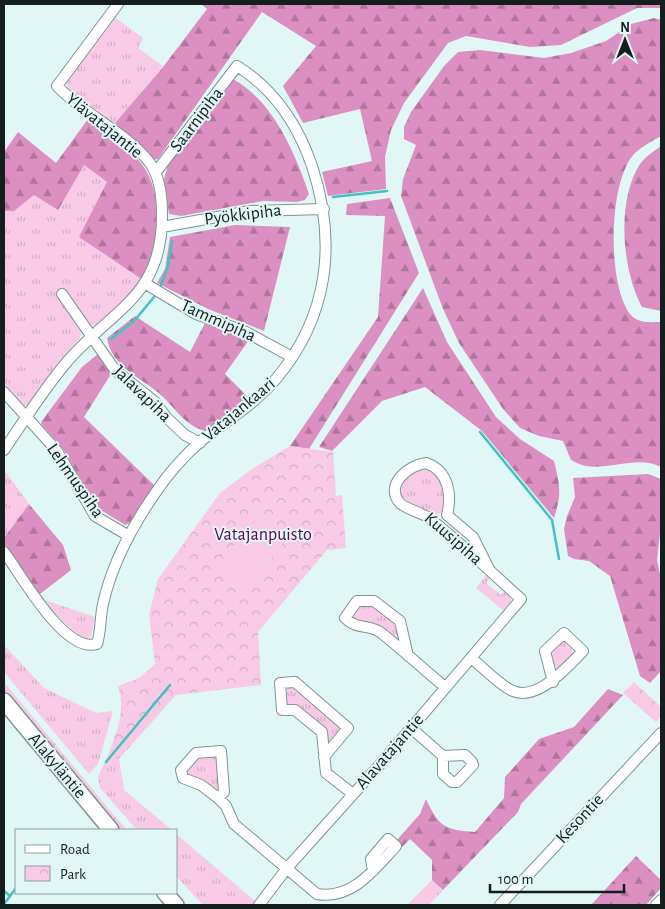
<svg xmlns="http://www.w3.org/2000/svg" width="665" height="909" font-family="'Alegreya Sans',sans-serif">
<defs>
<pattern id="grass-tufts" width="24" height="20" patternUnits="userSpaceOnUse" patternTransform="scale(1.25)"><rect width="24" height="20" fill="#f8cae6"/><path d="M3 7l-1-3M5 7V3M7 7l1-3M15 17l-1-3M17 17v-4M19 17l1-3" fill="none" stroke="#d4adc5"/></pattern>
<pattern id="forest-firs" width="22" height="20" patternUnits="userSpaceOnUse" patternTransform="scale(1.25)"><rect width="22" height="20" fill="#dc90c1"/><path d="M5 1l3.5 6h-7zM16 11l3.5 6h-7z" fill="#b1759c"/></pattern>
<pattern id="park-crowns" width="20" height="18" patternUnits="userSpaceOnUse" patternTransform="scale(1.25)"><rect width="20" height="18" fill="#f8cae6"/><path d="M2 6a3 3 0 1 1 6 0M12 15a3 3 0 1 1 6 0" fill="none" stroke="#d4adc5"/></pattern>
</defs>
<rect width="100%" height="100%" fill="#e0f7f5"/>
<!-- grass -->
<path fill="url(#grass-tufts)" d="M116,18L143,38L138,48L163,66L115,123L67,90V78Z
M84,165L107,182L143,280L126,299L95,326L91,325L66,293L82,330L80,338L59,361L28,405H24L4,383V211H14L34,194Z
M424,466C441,477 457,500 436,517C432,516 402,498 400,495L403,479Z
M5,471L29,504L4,538V473Z
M487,574L491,577L486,583L501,595L506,589L511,596V602L503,610L476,588Z
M45,600L95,617L91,637L85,639C68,629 57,615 45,600Z
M363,604C380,605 395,619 399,636L397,638L352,617Z
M563,641L572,646V654L559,670L551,660L550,651Z
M4,645L44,688L96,713L113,711L98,764L89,774L4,672Z
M4,682L113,814L127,830H119L4,692Z
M291,687L343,728L330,742L285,706L284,689Z
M108,755L119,759L124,790L172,830H137L100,788L98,777Z
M215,756L218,759V790L188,775L186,771L196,758Z
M176,834L255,901L252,905H203L176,876Z
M432,880L443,890L429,905H407Z"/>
<!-- forest -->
<path fill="url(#forest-firs)" d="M201,4H661V8H637L561,45L530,47L466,36L448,43L404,103L391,130L385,157L386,189L328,196L322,172L372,161L360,109L303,123L283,86L316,46L262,12L158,159L151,160L115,123L163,67L207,9Z
M654,18L661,20V136C652,141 643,146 635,153C608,180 607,284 630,314C638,324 650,322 661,322V467C638,455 610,470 586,466C581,465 575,462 571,460L563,441L539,436L520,428L503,409L459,343L443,309L401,196L403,179L416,145L404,139V127L411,112L444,66L458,52L480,50L544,58L571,53L606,41L631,24Z
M233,79C273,101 295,153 309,194L305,200L297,202L263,201L181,216L169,214L164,179L168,165Z
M88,119C105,132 127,145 141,163C165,193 160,248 143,280L79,237L107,182L84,165L58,210L34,195L14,211H4V152L18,132L56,163Z
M661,146V311L642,307C622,270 616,201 640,164C645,157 654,151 661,146Z
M390,198L419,273L309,449L290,446L378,317L385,216L346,215L347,204Z
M235,225L290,227L264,331L208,309L157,283L165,269L170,237Z
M423,288L447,342L496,417L520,439L554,461C560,485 562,494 554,518L482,431L425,387L382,401L332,451L319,447Z
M135,316L190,352L205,323L249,340L225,374L250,399L207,431C188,429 174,407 162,396C144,379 111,367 107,338Z
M98,354L111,374L84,417L154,485L130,523L125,525L96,507L63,449L42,425L41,422L82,367Z
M648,474L661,479V524L657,560L661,579V671L650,683L640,676L610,576L589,561L574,559L568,556L564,529L567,516L575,497L573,478Z
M29,504L63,545L71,570L40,594L4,544V538Z
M608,689L623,695L521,804L518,812L443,890L432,880V860L410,839L402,847L396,841L420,814L426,799C439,827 445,830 475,832L504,798L505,777L539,739L574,727Z
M636,856L661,880V888L646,905H591Z"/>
<!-- park -->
<path fill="url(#park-crowns)" d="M290,446L333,452L336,496L342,495L346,548L327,550L258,632L261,685L176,695L119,759L108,755C117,731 126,712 118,686L139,678L155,664L149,615L158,579L220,493L252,469Z
M634,682L661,707V716L656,722L623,693Z"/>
<!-- pitch -->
<path fill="#f8cae6" d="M259,516L287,539L246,588L218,565Z"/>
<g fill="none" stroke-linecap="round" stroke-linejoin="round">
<!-- stream -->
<path stroke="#42c3bf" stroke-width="2.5" d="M333,197L387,191
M161,285L168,266L172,241
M111,339L135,320L154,297
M480,432L552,520L559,559
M106,762L170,685
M64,830H65
M4,891L10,896
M4,904L16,888"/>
<!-- street casing -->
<g stroke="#7f9493" stroke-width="12">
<path id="street" d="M162,227L250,211L324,209
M146,284L196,314L246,332L292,357
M62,294L115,370L155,402L167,418L185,435L200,443
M4,392L57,451L95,516L129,536
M4,450C24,421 43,390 66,363C112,309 163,297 162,214C162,197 160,177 150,163C125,131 84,115 57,86L118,4
M4,552C21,574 64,654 97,644C101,632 100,617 103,604C112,563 133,525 156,492C168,474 185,455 201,441C226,421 255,404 276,379C329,316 337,242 312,166C298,125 274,89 237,66L156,172
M408,656L400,621L374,601H357L345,618C357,630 368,624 380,632C402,649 423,669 445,687
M471,658C483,667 500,686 513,691C538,702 569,665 583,651L564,633L545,651L553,682
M411,728L443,756L465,755L472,762L473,765L457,782H452L443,774V756
M324,757L348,728L295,682L280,683L282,710H295L322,732L326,773L353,794
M218,798L224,792L221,751L196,753L181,770L183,778L201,785L218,798L226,806L234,824L317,894C352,900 374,870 396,846L388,839L371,859L373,871
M259,905L287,868L384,760L521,599C491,572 461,543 429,518C420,512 403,508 399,502C385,484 409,465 426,463C449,471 452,495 447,515L473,537L490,571
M500,905L661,733
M656,905L661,900"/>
</g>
<!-- secondary casing -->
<g stroke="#7f9493" stroke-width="18">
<path id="secondary" d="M4,701L111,830
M165,893L176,905"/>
</g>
<!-- street -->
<use href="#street" stroke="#fff" stroke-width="10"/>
<!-- secondary -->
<use href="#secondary" stroke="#fff" stroke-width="15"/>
</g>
<g text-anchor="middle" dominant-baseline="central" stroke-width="4" stroke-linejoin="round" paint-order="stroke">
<!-- street labels -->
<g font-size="18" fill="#151d1d" stroke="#e0f7f5">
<text transform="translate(197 120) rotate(-53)">Saarnipiha</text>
<text transform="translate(104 126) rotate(39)">Ylävatajantie</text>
<text transform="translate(243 215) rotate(-7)">Pyökkipiha</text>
<text transform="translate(218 321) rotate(24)">Tammipiha</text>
<text transform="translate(142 394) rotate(44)">Jalavapiha</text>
<text transform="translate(239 410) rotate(-40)">Vatajankaari</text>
<text transform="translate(75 481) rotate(55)">Lehmuspiha</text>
<text transform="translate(453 539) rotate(41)">Kuusipiha</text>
<text transform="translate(390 752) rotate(-49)">Alavatajantie</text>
<text transform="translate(57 766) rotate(50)">Alakyläntie</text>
<text transform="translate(580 819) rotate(-47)">Kesontie</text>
</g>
<!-- park labels -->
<g font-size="18" fill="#60024a" stroke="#e0f7f5">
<text x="263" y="535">Vatajanpuisto</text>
</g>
</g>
<!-- border -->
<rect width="665" height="909" fill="none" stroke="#151d1d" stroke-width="10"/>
<!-- legend -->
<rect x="15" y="829" width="162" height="65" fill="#e0f7f5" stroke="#8fa09f"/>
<rect x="25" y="845" width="25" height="8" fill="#ffffff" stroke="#8fa09f"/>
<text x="60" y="854" font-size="15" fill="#151d1d">Road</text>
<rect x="25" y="866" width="25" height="15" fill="url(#park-crowns)" stroke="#8fa09f"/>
<text x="60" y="879" font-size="15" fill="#151d1d">Park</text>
<!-- north arrow -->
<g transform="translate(625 40)" stroke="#e0f7f5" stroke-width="4" paint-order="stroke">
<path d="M0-4L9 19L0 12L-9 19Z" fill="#151d1d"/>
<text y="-8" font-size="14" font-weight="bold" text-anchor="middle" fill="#151d1d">N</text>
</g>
<!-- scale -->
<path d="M490 884v8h134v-8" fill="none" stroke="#151d1d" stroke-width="2.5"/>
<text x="498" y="884" font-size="15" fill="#151d1d" stroke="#e0f7f5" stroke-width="4" paint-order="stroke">100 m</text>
</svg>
